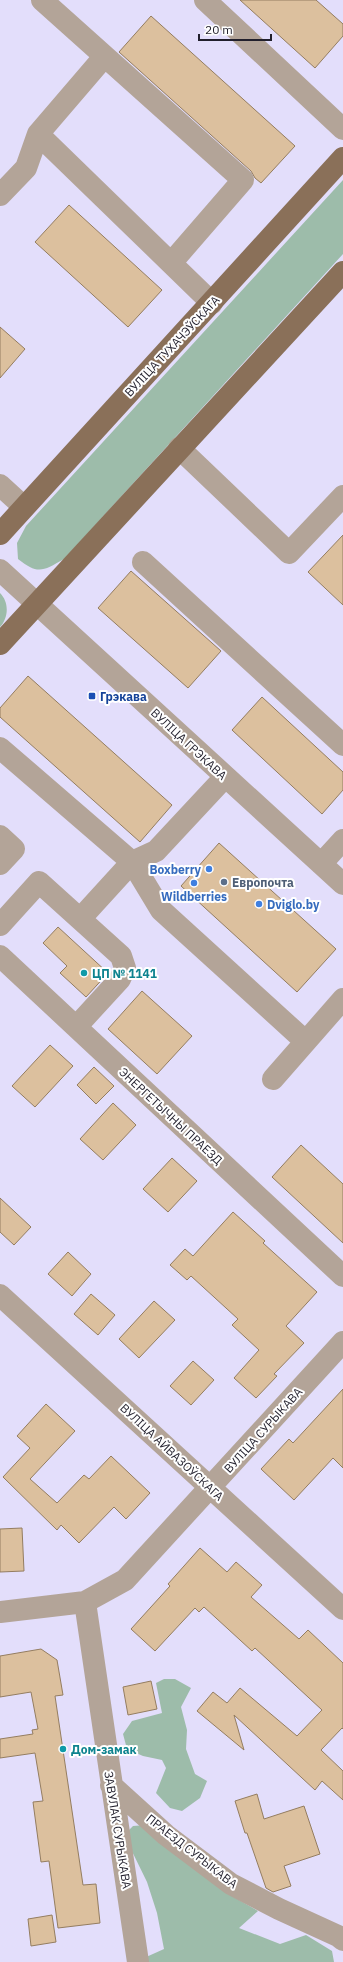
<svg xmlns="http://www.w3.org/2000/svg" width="343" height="1962" font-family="'IBM Plex Sans',sans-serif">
<rect width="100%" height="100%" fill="#e3defb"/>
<!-- green -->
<path fill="#9dbcaa" d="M343,180V254L64,559C43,571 38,575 18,559L17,543L26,526Z
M0,593C9,602 9,617 0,627Z
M164,1679H175L191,1688L181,1707L187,1730L186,1749L195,1774L207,1781L200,1798L182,1811L170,1808L156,1793L166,1768L162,1760L143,1756L127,1749L123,1734L132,1721L162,1713L156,1683Z
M146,1825L232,1896L258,1911L239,1928L280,1944L306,1935L332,1951L334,1962H145L144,1958L164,1949L157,1913L147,1882L124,1835L133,1826Z"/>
<!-- building -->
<path fill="#dcc09e" stroke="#947d60" d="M240,0H316L343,24V36L315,68Z
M151,16L295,146L261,183L255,178L251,171L119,52Z
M69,205L162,290L128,327L35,242Z
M0,327L25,349L0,378Z
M343,535V605L308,572Z
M131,571L221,651L188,688L98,608Z
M28,676L172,805L140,842L0,717V708Z
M262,697L343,772V790L322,814L232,730Z
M219,843L336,949L297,992L181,886Z
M58,927L108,973L86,997L60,973L67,966L43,943Z
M142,991L192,1036L157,1074L108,1029Z
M50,1045L73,1066L35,1107L12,1086Z
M94,1067L114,1086L96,1104L77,1085Z
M113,1103L136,1125L103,1160L80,1139Z
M301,1145L343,1184V1243L272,1177Z
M172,1158L197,1181L168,1212L143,1189Z
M0,1198L31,1227L14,1245L0,1232Z
M233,1212L265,1241L263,1243L317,1292L286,1326L304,1343L274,1374L277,1376L256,1398L234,1378L259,1350L232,1325L238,1319L191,1276L187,1280L170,1265L185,1249L193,1256Z
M68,1252L91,1274L72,1296L48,1274Z
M91,1294L115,1315L98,1335L74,1314Z
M154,1301L175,1320L139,1358L119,1339Z
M193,1361L214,1380L191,1405L170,1386Z
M343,1389V1468L333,1458L294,1500L261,1469L289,1439L293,1443Z
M46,1404L75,1431L30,1479L57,1503L84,1475L89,1479L111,1456L150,1493L126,1519L114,1507L79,1543L61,1525L57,1530L3,1477L30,1448L17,1436Z
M22,1528L24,1571L0,1572V1529Z
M200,1548L227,1572L236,1562L262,1585L251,1597L299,1639L308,1630L343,1663V1729L342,1728L321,1750L343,1771V1800L322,1781L315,1790L234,1715L244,1750L197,1711L213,1692L227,1703L240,1688L297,1736L322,1710L255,1648L252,1651L204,1607L199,1612L195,1608L155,1651L131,1629L170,1586L168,1584Z
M41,1649L57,1660L63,1695L55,1696L83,1885L96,1884L100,1923L58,1928L49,1861L41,1862L33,1802L43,1801L35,1753L0,1758V1739L33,1734L32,1730L38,1729L31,1692L0,1697V1656Z
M151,1681L157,1709L128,1715L123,1687Z
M257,1794L264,1819L304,1806L320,1854L284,1866L291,1886L273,1892L266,1888L247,1833H245L235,1801Z
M52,1915L56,1942L31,1946L28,1919Z"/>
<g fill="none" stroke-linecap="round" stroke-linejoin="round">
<!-- minor -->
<path stroke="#b3a498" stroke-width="22" d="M42,0L243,180L172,262
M205,0L343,129
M104,57L38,134L212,303
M0,195L26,168L38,134
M179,448L289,553L343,496
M0,485L24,507
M143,562L343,745
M0,570L343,884
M0,748L132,862L161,910L305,1041
M0,836L14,849L0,864
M321,864L343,840
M0,925L39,882L80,919L132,862L156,851L225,777
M0,956L343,1276
M76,1027L120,979L125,968L121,956L80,919
M273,1079L343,999
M0,1295L343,1609
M85,1602L138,1962
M0,1612L85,1602L125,1580L343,1342
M111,1785L166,1835L231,1884L279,1909L338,1936L343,1940"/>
<!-- major -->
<path stroke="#8a7059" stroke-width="22" d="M0,534L343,158
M0,644L343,272"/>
</g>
<!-- markers -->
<rect fill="#1a4fb4" stroke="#fff" stroke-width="1.5" x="88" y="692" width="8" height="8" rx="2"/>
<g fill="#3f7fe0" stroke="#fff" stroke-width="1.5">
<circle cx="209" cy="869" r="4"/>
<circle cx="194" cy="883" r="4"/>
<circle cx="259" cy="904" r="4"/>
</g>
<circle fill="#5c6f8a" stroke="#fff" stroke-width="1.5" cx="224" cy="882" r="4"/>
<g fill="#0f9aa8" stroke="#fff" stroke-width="1.5">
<circle cx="84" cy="973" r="4"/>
<circle cx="63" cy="1749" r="4"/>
</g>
<g text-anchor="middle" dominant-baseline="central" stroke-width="4" stroke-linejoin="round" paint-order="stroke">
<!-- street labels -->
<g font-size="12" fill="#211f2c" stroke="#fff">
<text transform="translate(172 346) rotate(-47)">ВУЛІЦА ТУХАЧЭЎСКАГА</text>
<text transform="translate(189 744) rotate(43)">ВУЛІЦА ГРЭКАВА</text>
<text transform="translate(171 1116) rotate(43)">ЭНЕРГЕТЫЧНЫ ПРАЕЗД</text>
<text transform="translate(263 1430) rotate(-48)">ВУЛІЦА СУРЫКАВА</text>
<text transform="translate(172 1452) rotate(43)">ВУЛІЦА АЙВАЗОЎСКАГА</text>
<text transform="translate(118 1830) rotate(81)">ЗАВУЛАК СУРЫКАВА</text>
<text transform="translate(192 1851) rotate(38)">ПРАЕЗД СУРЫКАВА</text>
</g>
<!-- transit labels -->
<g font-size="12" font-weight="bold" fill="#164399" stroke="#fff" text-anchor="start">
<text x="100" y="696">Грэкава</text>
</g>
<!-- shop labels -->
<g font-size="12" font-weight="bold" fill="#366cbe" stroke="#fff" text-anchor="end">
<text x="201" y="869">Boxberry</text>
<text x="194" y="896" text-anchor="middle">Wildberries</text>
<text x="267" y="904" text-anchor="start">Dviglo.by</text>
</g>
<!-- service labels -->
<g font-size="12" font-weight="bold" fill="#4e5e75" stroke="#fff" text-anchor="start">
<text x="232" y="882">Европочта</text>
</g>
<!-- culture labels -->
<g font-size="12" font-weight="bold" fill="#0d838f" stroke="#fff" text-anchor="start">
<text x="92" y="973">ЦП № 1141</text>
<text x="71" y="1749">Дом-замак</text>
</g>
</g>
<!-- scale -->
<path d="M199 34v6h72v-6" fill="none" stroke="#211f2c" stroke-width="2"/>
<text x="205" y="34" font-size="12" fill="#211f2c" stroke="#ffffff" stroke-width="3" paint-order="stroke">20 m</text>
</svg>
